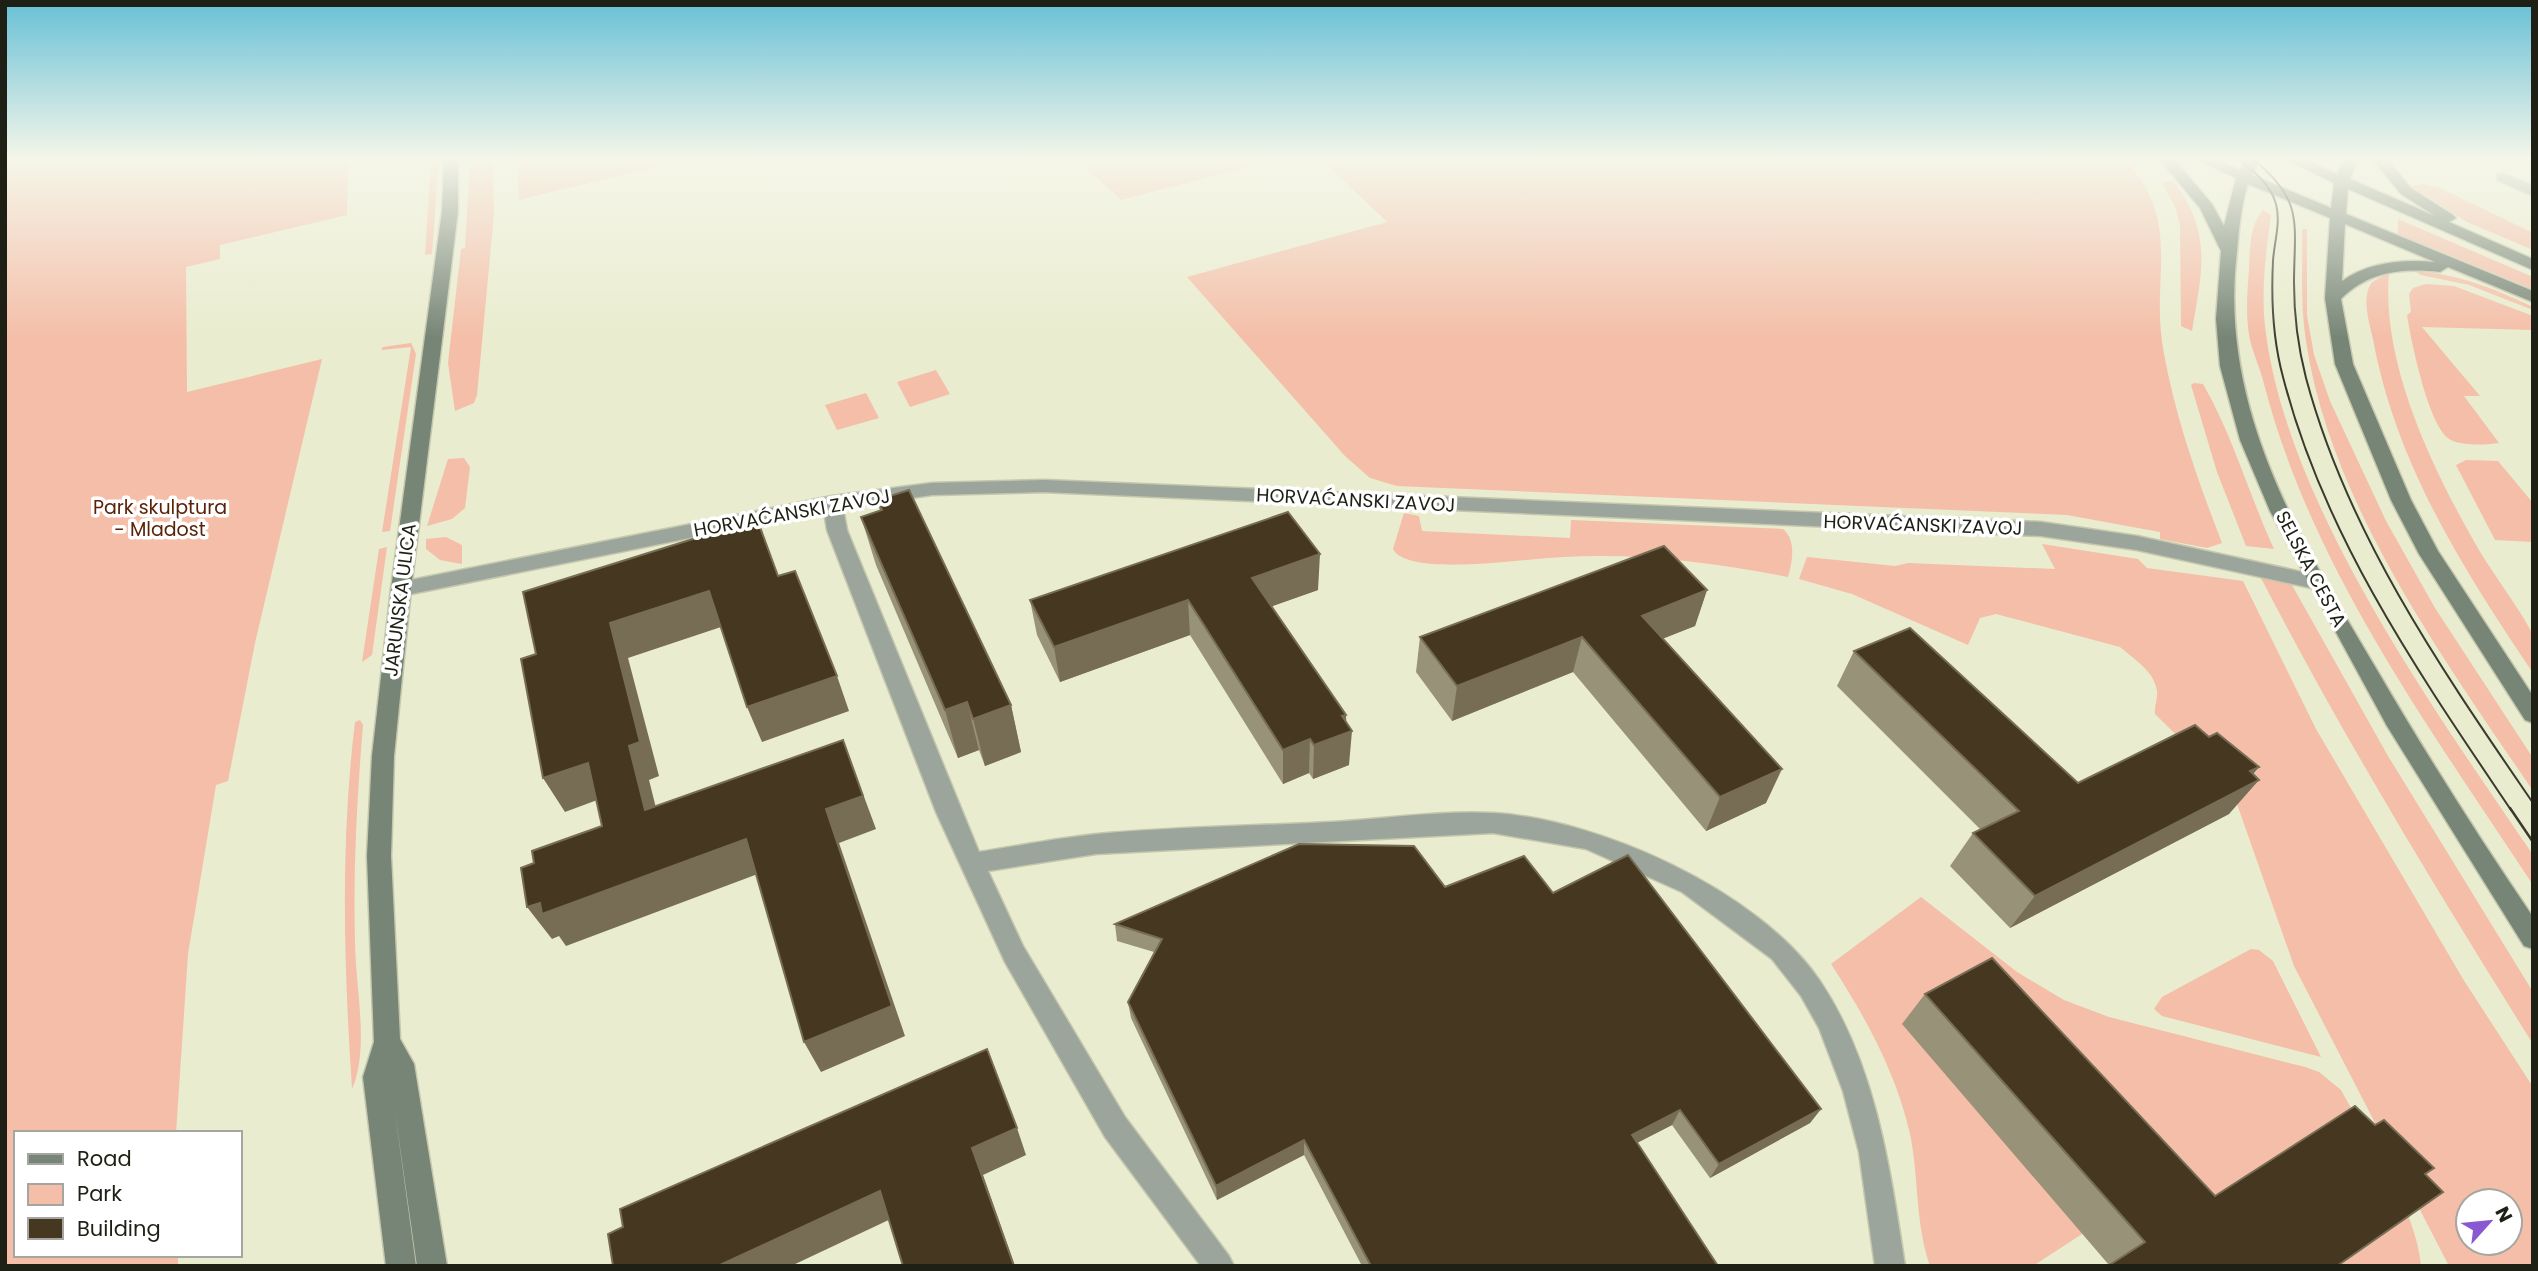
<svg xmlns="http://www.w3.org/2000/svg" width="2538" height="1271" font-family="Poppins,sans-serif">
<rect width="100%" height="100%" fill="#e9ecce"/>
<!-- green -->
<path fill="#f4bea8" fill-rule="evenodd" d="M5,160H348L347,215L220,245V259L186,267L187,392L322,359L255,643L228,781L216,785L188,954L176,1133H16V1255H178V1266H5Z
M431,160H439L432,254L425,255Z
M470,160H493L494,214L477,395L474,403L455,411L448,363L461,249L465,248Z
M517,160H684L519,200Z
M1078,160H1276L1121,200Z
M1322,160H2126C2184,226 2149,277 2164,354C2176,419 2198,481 2222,543L2207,548L2160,539V532L2067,515L1397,486L1370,478L1345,456L1187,277L1387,222Z
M2173,180C2213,233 2202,271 2192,331L2181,326L2180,226L2176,209L2162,183Z
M2423,184L2440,188L2533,233V250L2467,222L2411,186Z
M2263,210L2271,215C2266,251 2261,290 2265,326C2285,503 2434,709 2533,855V885C2430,728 2312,569 2264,384C2261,371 2255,358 2251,344C2245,321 2247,294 2249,270C2250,250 2249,226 2263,210Z
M2398,219L2533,277V289L2398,234Z
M2302,229H2307V315L2314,355L2330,401L2386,521L2435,608L2533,758V791C2443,658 2330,503 2306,341C2300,304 2303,267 2302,229Z
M2414,271C2458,274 2493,288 2533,307V310L2469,285L2421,275Z
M2389,273C2381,365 2434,472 2479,550C2489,568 2529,622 2533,636C2535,647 2533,662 2533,673C2463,569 2396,464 2373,339C2369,322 2361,297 2372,282Z
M2426,284L2454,286L2533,316V330L2422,327L2480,396H2464L2499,443C2486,445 2463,446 2451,440C2429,430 2411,340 2407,315L2411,312L2409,294L2413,288Z
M411,343L416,354L390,531L382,532L411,347L381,350L383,347Z
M936,370L950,394L910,407L897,382Z
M2194,383L2203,384C2233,436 2249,495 2274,549L2246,546L2217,472L2191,385Z
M866,393L879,418L837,430L825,405Z
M464,458L470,467L465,508L452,519L427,526L448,459Z
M2466,460L2498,461L2533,503V542L2495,540L2456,465Z
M1404,513L1419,516L1422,531L1570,538L1571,520L1783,529C1797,541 1792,562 1788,577C1699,560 1618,550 1527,560C1502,562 1405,574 1393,549Z
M446,537L462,545V564L440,560L426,549V539Z
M2042,544L2138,559L2147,568L2243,581L2316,729L2463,979L2533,1087V1266H2449L2294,966L2237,804L2212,770L2155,714C2154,706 2158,699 2157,691C2155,672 2134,659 2120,647L1996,614L1980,618L1968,645L1852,594L1799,579L1807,557L1895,566L1908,563L2055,569ZM2468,1201H2510V1243H2468Z
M387,547L372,655L362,662L379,549Z
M2264,576L2288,578L2388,756L2533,992V1044C2437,891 2344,738 2261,578Z
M360,720L363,725C357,797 353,869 355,940C355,986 370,1048 352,1089C344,967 340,844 355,722Z
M1921,897L2017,972L2064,1000L2109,1017L2305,1067L2319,1072L2341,1090C2369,1142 2416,1208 2421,1266H2329L2161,1234H2082L2033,1266H1930C1915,1223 1919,1177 1910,1134C1896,1072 1865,1016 1831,964Z
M2251,949L2259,950L2273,961L2321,1057L2162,1016L2154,1009L2162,997Z"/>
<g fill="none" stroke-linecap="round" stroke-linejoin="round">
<!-- street casing -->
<g stroke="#c5c7ad" stroke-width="3">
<path id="street" d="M2502,173L2533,186V196L2497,180V174Z
M1044,480L2041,522L2137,536L2316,575L2326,582L2316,589L2137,550L2041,536L1044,492L932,495L843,508L847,530L979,852C1018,846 1058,838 1097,834C1175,827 1253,826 1331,822C1382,819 1442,810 1493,813C1599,819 1759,891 1820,981C1876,1065 1890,1168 1905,1266H1875L1859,1152L1843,1091L1819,1028L1801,996L1772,959L1682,892L1586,849L1493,833L1096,854L988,871L1023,946L1125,1117L1229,1256L1234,1266H1201L1105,1137L1005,962L936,812L827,530L824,511L401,596L394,594L391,589L394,584L401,582L832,496L932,483Z"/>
</g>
<!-- secondary casing -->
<g stroke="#c5c7ad" stroke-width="3">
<path id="secondary" d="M444,160H458V211L411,589L394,756L391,856L400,1039L414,1064L447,1266H417L394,1105L416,1266H386L363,1077L374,1042L367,856L372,756L391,589L442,211Z
M2160,160H2175L2212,204L2224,226L2236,178L2197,160H2217L2240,170L2246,160H2260L2252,175L2331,208L2334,183L2287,160H2306L2337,174L2343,160H2357L2350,179L2435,216L2401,194L2373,160H2388L2411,188L2453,215L2456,218L2449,222L2533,259V270L2348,189L2346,214L2533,291V302L2448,267L2440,272C2403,268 2369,271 2341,299L2353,364L2411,500L2438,551L2533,696V723L2525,720L2419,554L2391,500L2335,364L2325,298L2330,218L2248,184C2241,206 2239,229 2237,252C2218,408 2300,540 2377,670C2426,754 2478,836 2533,917V949L2524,946L2387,726L2270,511L2240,440L2220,366L2216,319L2221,251L2200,208ZM2345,224L2435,262C2402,259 2369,262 2342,281Z"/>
</g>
<!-- street -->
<use href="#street" fill="#9ba59c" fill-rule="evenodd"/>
<!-- secondary -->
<use href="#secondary" fill="#768576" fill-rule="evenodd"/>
<!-- tram-far1 -->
<path stroke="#3a3b2d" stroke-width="2" d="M2239,160C2254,171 2271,185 2276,204C2281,223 2274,243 2273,261C2271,300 2273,340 2283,377C2324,537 2420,675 2511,810
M2254,160C2305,201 2294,225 2294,283C2294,315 2298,347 2306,378C2348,535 2442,670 2533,803"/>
<!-- tram -->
<path stroke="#3a3b2d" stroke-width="2.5" d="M2510,808L2533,842"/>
</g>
<!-- wall -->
<path fill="#989278" d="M877,500L1011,705L1021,752L985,766L979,750L958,758L876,565L861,517L880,511Z
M1318,590L1272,606L1346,715L1349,765L1313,779L1309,773L1283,784L1190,635L1060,682L1037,635L1030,600Z
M1707,590L1695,626L1663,638L1766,803L1706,831L1573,672L1452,721L1416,672L1420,637Z
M1854,651L2078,783L2209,737L2259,767L2253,774L2229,814L2010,928L1950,866L1973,833L1980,829L1837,686Z
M1445,887L1553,893L1821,1109L1810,1123L1710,1178L1672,1125L1637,1143L1718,1266H1362L1304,1155L1217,1200L1131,1018L1128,1002L1154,952L1117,941L1115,924Z
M1925,994L2215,1196L2425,1174L2109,1265L1902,1024Z"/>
<!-- shaded-wall -->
<path fill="#776d55" d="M1320,554L1318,590L1253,613L1252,578Z
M1707,590L1695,626L1632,651L1642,616Z
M709,591L724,626L628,658L659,776L649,780L665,844L645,810L629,746L610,623Z
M1188,600L1190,635L1060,682L1054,647Z
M1582,637L1573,672L1452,721L1457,686Z
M837,676L849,711L762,742L747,707Z
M967,702L979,750L958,758L945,710Z
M1011,705L1021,752L985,766L973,719Z
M1346,715L1345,733L1352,731L1349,765L1313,779L1314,745L1342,716Z
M1310,739L1309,773L1283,784V750Z
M843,740L876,829L839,843L905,1036L821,1072L804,1042L826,809Z
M588,763L608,796L565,812L543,778Z
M2259,767L2237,792L2259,780L2229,814L2010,928L2035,896Z
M1782,769L1766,803L1706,831L1720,797Z
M746,839L763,872L566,946L559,936L552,939L527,907Z
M1821,1109L1810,1123L1710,1178L1719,1164Z
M1680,1110L1672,1125L1625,1149L1632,1135Z
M1017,1128L1026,1155L983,1175L1015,1266H1014L972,1148Z
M1304,1140V1155L1217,1200L1216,1186Z
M880,1191L895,1217L791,1266H718Z"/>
<!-- building -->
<path fill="#463721" stroke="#776d55" stroke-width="2" d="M909,490L1011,705L973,719L967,702L945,710L861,517L882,510L877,500Z
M1288,512L1320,554L1252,578L1346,715L1342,716L1352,731L1314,745L1310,739L1283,750L1188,600L1054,647L1030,600Z
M757,519L778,576L795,571L837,676L747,707L709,591L610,623L640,742L629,746L645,810L843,740L863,796L826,809L892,1006L804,1042L746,839L542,914L540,903L527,907L521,868L534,863L532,851L602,826L588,763L543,778L521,659L536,654L523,592Z
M1664,546L1707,590L1642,616L1782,769L1720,797L1582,637L1457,686L1420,637Z
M1910,628L2078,783L2195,725L2209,737L2217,733L2259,767L2250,771L2259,780L2035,896L1973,833L2019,811L1854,651Z
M1299,844L1414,846L1445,887L1524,856L1553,893L1628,855L1821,1109L1719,1164L1680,1110L1632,1135L1718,1266H1371L1304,1140L1216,1186L1128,1002L1162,939L1115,924Z
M1992,958L2215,1196L2355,1106L2375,1125L2384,1120L2434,1168L2425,1174L2443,1192L2337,1266H2108L2145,1242L1925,994Z
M987,1049L1017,1128L972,1148L1014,1266H903L880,1191L718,1266H613L608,1234L623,1227L620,1209Z"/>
<!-- sky -->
<linearGradient id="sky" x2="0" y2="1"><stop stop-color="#67c0d6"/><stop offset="0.47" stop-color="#f5f6e9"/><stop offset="1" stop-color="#f5f6e9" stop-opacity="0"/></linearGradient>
<rect width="2538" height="338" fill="url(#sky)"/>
<g text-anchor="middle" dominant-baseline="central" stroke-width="7" stroke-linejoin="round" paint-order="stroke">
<!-- street labels -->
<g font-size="19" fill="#1f2015" stroke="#fff">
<text transform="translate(1356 500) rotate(3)">HORVAĆANSKI ZAVOJ</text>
<text transform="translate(792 513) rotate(-10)">HORVAĆANSKI ZAVOJ</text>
<text transform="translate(1923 525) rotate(2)">HORVAĆANSKI ZAVOJ</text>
<text transform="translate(2311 569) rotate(62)">SELSKA CESTA</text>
<text transform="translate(400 600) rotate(-83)">JARUNSKA ULICA</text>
</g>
<!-- park labels -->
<g font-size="19" fill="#5a2206" stroke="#fff">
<text x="160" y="507">Park skulptura<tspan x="160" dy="22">- Mladost</tspan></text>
</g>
</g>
<!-- border -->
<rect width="2538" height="1271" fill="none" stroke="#1f2015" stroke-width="14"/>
<!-- legend -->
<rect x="14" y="1131" width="228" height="126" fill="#ffffff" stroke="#a5a6a1" stroke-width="2"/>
<rect x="28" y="1154" width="35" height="10" fill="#768576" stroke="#a5a6a1" stroke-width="2"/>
<text x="77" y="1166" font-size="21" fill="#1f2015">Road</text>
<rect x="28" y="1184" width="35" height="21" fill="#f4bea8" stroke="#a5a6a1" stroke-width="2"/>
<text x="77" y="1201" font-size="21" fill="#1f2015">Park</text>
<rect x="28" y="1218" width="35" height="21" fill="#463721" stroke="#a5a6a1" stroke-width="2"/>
<text x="77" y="1236" font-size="21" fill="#1f2015">Building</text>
<!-- north arrow -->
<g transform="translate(2489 1222) rotate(63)"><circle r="33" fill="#ffffff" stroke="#a5a6a1" stroke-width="2"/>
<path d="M0-5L12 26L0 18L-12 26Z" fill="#8a59d2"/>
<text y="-10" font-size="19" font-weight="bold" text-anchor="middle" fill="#1f2015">N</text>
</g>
</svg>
